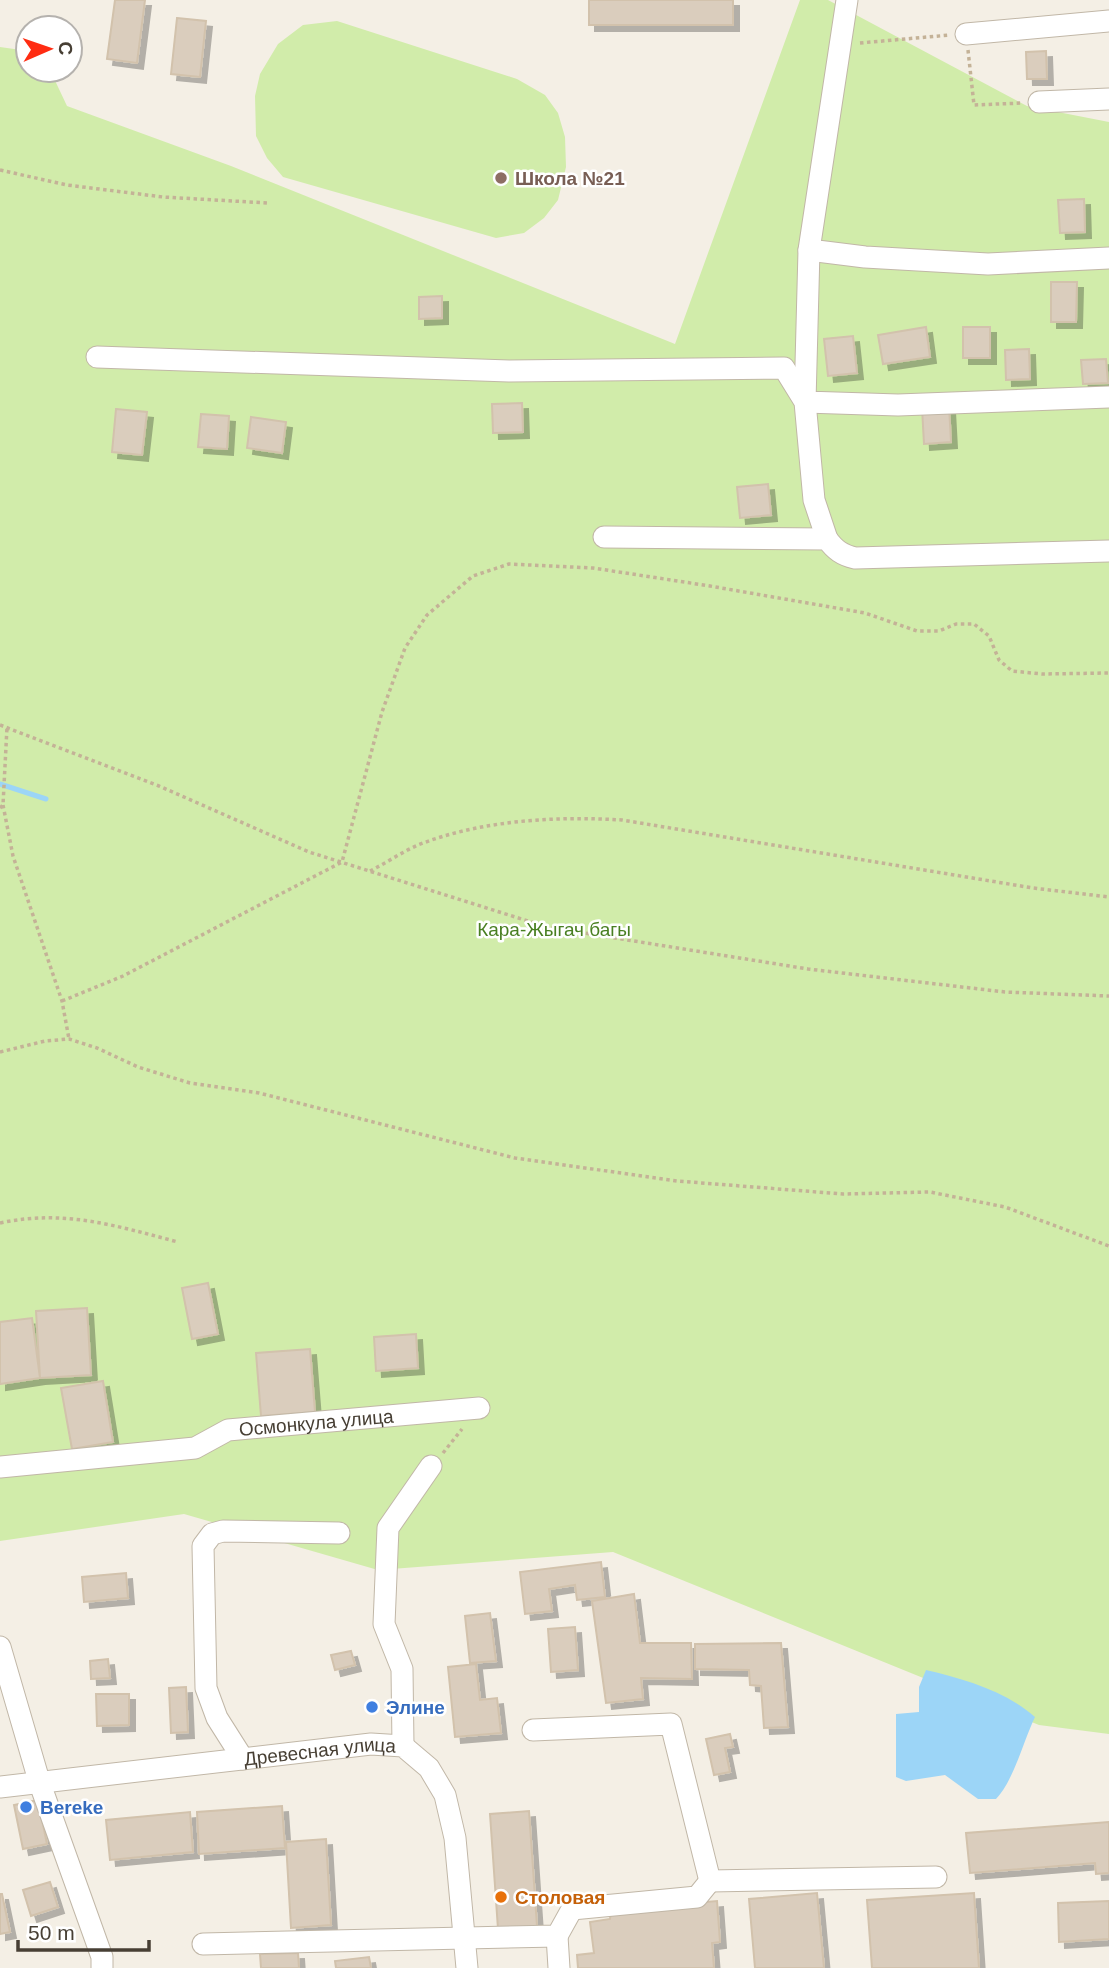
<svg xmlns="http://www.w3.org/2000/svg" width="1109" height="1968" viewBox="0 0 1109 1968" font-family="Helvetica,sans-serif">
  <defs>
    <filter id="shadow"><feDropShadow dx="6" dy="6" stdDeviation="0" flood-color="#0004"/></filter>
  </defs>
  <rect width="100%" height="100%" fill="#f4efe5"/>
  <path fill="#d1ecaa" d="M800,0h28l199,106 82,16v1612l-70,-9 -426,-173 -235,18 -194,-56 -184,27v-1494l28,4v19h22l17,36 164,60 444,178z
    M337,21l180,58 28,16 13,18 7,24 1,30 -8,33 -14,18 -20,15 -28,5 -213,-61 -16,-19 -11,-22 -1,-40 5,-22 18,-30 25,-19z"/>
  <path fill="#9cd5f7" d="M926,1670c38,9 80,21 109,47 -12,25 -21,63 -39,82h-18l-33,-24 -39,6 -10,-4v-63l23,-2v-25z"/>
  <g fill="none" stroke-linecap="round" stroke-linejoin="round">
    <path stroke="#9cd5f7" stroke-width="5" d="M0,784l46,15"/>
  </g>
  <path fill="#dacdbd" stroke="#d2c2ac" stroke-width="2" filter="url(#shadow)" d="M115,0h30l-8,63 -30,-4z
    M589,0h144v25h-144z
    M177,18l29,3 -6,56 -29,-3z
    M1046,51l1,28h-20l-1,-27z
    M1084,199l1,33 -25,1 -2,-33z
    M1051,282h26l-1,40h-25z
    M442,296v22l-23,1v-22z
    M926,327l4,30 -47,7 -5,-29z
    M963,327h27v31h-27z
    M853,336l4,37 -29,3 -4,-37z
    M1029,349l1,30 -24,1 -1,-30z
    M1106,359l2,24 -25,1 -2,-24z
    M522,403l1,29 -30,1 -1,-29z
    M949,406l2,36 -27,2 -2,-36z
    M116,409l31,3 -5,43 -30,-3z
    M201,414l28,2 -2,33 -29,-2z
    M251,417l35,5 -4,31 -35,-5z
    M768,484l3,31 -31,3 -3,-31z
    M208,1283l10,51 -26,5 -10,-51z
    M87,1308l4,67 -51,3 -4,-67z
    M32,1318l8,60 -40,6v-62z
    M416,1334l2,34 -42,3 -2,-34z
    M310,1349l5,63 -54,4 -5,-63z
    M103,1381l10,61 -41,7 -11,-61z
    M601,1562l4,35 -28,3 -2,-15 -26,4 3,22 -27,3 -5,-42z
    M126,1573l2,25 -44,4 -2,-25z
    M634,1594l6,49h51l1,36 -51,-1 2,21 -37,4 -14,-102z
    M490,1613l6,48 -26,2 -5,-47z
    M575,1627l3,43 -27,2 -3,-43z
    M781,1643l7,84 -24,1 -3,-42 -11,-1 -1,-15 -54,-1v-25z
    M351,1651l4,14 -20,5 -4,-15z
    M108,1659l2,19 -19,1 -1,-18z
    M476,1664l4,36 17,-2 4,35 -46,4 -7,-70z
    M186,1687l2,45 -17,1 -2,-45z
    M96,1694h33v31l-32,1z
    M730,1734l3,13 -8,1 5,24 -16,3 -8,-36z
    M38,1800l9,44 -24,5 -9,-44z
    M282,1806l3,42 -86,6 -2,-42z
    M529,1811l8,115 -39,3 -8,-115z
    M190,1812l3,40 -83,8 -4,-40z
    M1109,1822v51l-13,1 -1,-11 -125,10 -4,-40z
    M326,1839l5,86 -40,3 -5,-86z
    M50,1882l8,25 -27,9 -8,-26z
    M817,1893l7,75h-69l-6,-69z
    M974,1893l5,75h-107l-5,-68z
    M0,1894h2l8,38 -10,2z
    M717,1901l3,41 -8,1 2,25h-136l-1,-13 17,-2 -4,-31 20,-3 1,-9z
    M1109,1901v38l-50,3 -1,-39z
    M298,1953l1,15h-38l-1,-14z
    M369,1957l2,11h-35l-1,-7z"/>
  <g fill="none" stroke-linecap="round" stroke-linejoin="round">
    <defs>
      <g id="minor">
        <path d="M847,0l-38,250 56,7 123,7 121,-6"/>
        <path d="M966,34l143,-13"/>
        <path d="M1039,102l70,-3"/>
        <path d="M809,250l-4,152 93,3 211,-8"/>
        <path d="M97,357l412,14 275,-3 21,34 9,98 13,39"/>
        <path d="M604,537l223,2c8,11 15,16 28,19l254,-7"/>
        <path id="s1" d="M0,1467l195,-19 33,-18 251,-22"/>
        <path d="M0,1647l40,137 62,173v11"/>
        <path d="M533,1730l138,-6 39,157 226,-4"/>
        <path d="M403,1746l-1,-77 -18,-45 4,-96 43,-62"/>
        <path d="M243,1759l-26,-41 -11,-30 -3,-142 9,-12 11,-3 116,2"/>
        <path id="s2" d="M0,1787l371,-43 32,2 26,22 16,27 10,43 12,130"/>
        <path d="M557,1936l2,32"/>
        <path d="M203,1944l354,-8 15,-27 125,-12 13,-16"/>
      </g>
    </defs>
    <use href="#minor" stroke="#c1b7a7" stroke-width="23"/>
    <path stroke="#c4b297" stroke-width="3.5" stroke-dasharray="3.5 3.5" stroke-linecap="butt" d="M860,43l90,-8
      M968,50l6,55 49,-2
      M0,170l67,15 96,12 105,6
      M0,725l159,61 150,66 238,75 261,42 197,23 104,4
      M3,805l10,51 49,145 7,38
      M0,808l3,-3 4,-78
      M370,871c16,-8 32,-19 48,-26 63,-25 138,-29 204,-25l411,68 76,9
      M62,1001l61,-25 219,-114 40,-150 23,-64 22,-33 46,-39 36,-12 84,4 117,18 155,27 52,18h22l17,-7h18l15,12 10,24 13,11 30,3 67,-1
      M0,1052l45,-11 24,-2 28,9 41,19 52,16 69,10 256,65 162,23 166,13 87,-2 75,15 104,39
      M0,1223c64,-14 117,3 178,19
      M443,1453l19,-24"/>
    <use href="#minor" stroke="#fff" stroke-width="21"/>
  </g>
  <circle fill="#8d6e63" stroke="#fff" stroke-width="2.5" cx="501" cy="178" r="7"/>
  <g fill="#3f7fe0" stroke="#fff" stroke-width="2.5">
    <circle cx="372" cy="1707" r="7"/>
    <circle cx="26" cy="1807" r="7"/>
  </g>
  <circle fill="#e8710a" stroke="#fff" stroke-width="2.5" cx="501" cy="1897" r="7"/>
  <g text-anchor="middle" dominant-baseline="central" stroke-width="5" stroke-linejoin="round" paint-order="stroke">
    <g font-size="19" font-weight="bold" fill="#785e54" stroke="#fff" text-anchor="start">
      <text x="515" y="178">Школа №21</text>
    </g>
    <g font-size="19" fill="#497f22" stroke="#fff">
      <text x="554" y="929">Кара-Жыгач багы</text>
    </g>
    <g font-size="19" fill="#473f34" stroke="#fff">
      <text stroke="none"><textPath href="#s1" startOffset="322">Осмонкула улица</textPath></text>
      <text stroke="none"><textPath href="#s2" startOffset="322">Древесная улица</textPath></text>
    </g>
    <g font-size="19" font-weight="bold" fill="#366cbe" stroke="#fff" text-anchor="start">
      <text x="386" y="1707">Элине</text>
      <text x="40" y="1807">Bereke</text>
    </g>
    <g font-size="19" font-weight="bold" fill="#c56008" stroke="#fff" text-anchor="start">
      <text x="515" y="1897">Столовая</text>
    </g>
  </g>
  <g transform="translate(49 49) rotate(88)"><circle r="33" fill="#ffffff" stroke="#b5b2ae" stroke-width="2"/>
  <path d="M0-5L12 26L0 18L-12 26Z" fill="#ff2c12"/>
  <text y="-10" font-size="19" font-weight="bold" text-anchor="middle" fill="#473f34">С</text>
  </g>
  <path d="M18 1940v10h131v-10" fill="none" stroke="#473f34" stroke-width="3.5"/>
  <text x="28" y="1940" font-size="21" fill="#473f34" stroke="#ffffff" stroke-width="5" paint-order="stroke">50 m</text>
</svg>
